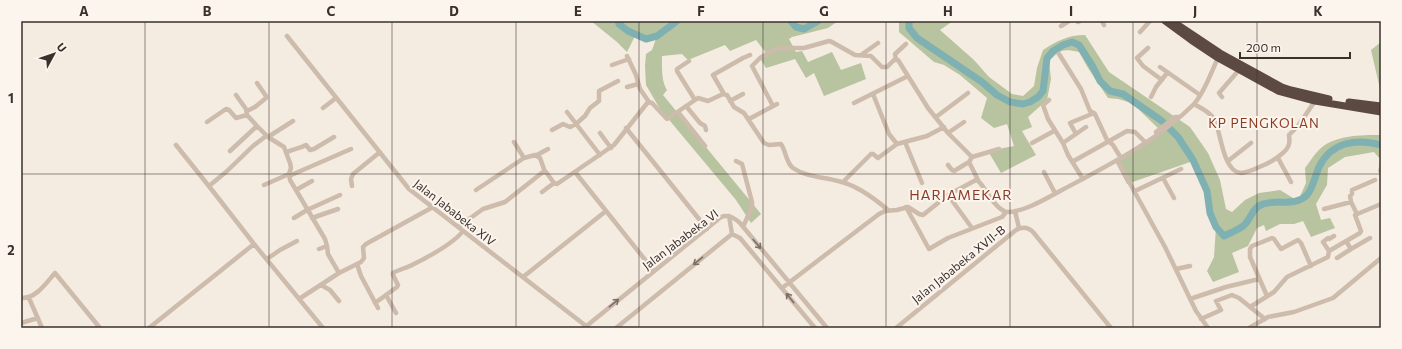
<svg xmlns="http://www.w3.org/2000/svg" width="1402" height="349" viewBox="0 0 1402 349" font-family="Commissioner,sans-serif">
  <rect width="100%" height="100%" fill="#f4ebe1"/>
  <path fill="#b8c4a0" d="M591,21h247l-10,7 -36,9 -3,2 7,13 6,-1 6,11 24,-10 9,18 20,-7 5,16 -42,17 -10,-23 -8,5 -11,-19 -29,9 -5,-8 6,-6 -11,-14 -26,11 -5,-6 -37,15 -6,-6 -20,2c0,12 -1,24 5,34l-4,5 98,119 -10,9 -15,-23 -76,-91 -14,-24 -1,-19 1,-12 6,-4 5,-14 -11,3 -10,-5 -9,18 -10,-10z
    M899,21h54l-13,9 34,30 15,17 23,17 11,2 11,-10 3,-18 6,-18c14,-9 25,-15 42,-15l24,37 81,55 18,26 12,27 6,29 6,3 13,-12 14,-7 21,-3 18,11 8,-18 -1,-15c4,-5 8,-12 13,-17 14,-16 43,-16 63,-16v42l-3,-6 3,-11 -7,-8 -29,5 -17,11 -1,17 -11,19 5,16 9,-2 5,10 -24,9 -8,-16 -9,3h-14l-14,7 -2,-6 -7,3 -9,18 -16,7 7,19 -26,10 -6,-11 7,-14 2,-30 -6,-15 -3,-21 -14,-30 -66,23 -11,-21 45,-32 -29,-28 -14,-4 -10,-1 -20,-30 -9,-16c-16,-3 -18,-3 -30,9l2,18 -4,21 -19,17 4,10 -10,4 14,24 -35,18 -13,-22 26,-5 -7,-22 -13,4 -13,-10 6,-20 -27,-23 -16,-10 -10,-3 -35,-30z
    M1381,42v51l-10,-43z"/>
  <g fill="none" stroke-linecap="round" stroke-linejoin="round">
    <path stroke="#7fb0b2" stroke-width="7" d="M618,21l1,3 9,7 18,8 11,-3 20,-15
      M791,21l5,6 8,2 14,-8
      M909,21v7l8,10 65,44 15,13 13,7 13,2 7,-2 8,-5 5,-6 4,-33 6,-7 10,-6 9,-3 7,3 14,22 7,14 10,10 13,3 39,27 16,16 15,23 14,31 3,22 6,14 8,9c6,-3 14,-6 19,-10 8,-6 9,-19 20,-22 14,-5 32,3 44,-9 6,-7 8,-19 12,-28 12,-25 37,-29 62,-22"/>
    <path stroke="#cdbbac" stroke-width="4.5" d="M1102,21l2,4
      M1078,22l2,-1
      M1061,26l8,-5
      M1140,32l10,-11
      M287,36l122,153 177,137
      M1148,48l-11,10 6,8 19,14
      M1059,54l22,35 9,22 5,3 12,26 6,5 8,13
      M861,55l17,-12
      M627,56l9,19 4,14 9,13
      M896,60l-1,-6 11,-10
      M689,61l-12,8v2l18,29
      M612,65l17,-6
      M1160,67l40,28
      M627,87l11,-3
      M724,94l-11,-19 30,-17 7,-3
      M873,94l16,40 8,10
      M236,95l10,14 1,6 10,11 11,11 16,10 6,16 1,5 -2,6 1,6 35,59 2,7 1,8 11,19
      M1151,97l5,-10 11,-14
      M1222,97l-3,-4 20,-23
      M1049,100l-6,5 5,14 15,24 5,12 15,24
      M730,101l13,-7
      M854,103l54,-27
      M1194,104c7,4 18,9 21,17 6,12 8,51 26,52 7,0 16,-5 23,-8 7,-3 24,-13 25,-21 1,-3 0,-6 0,-9l9,-9 17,-25
      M686,106l14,17 5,3 1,4
      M773,106l-21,-40 8,-8 15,-9 7,-1h22l25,-7 3,1 23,13 16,1 11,11h5l7,-7h4l30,48 20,25 24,24 -3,5 9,18
      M323,108l13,-10
      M247,111l8,-4 11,-9v-2l-9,-13
      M567,112l33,43
      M678,112l27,34
      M936,117l32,-24
      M749,119l28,-15
      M207,122l19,-13 3,1 7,8 11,-3
      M626,128l81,101
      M552,130l11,-6 7,3 6,-3 9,-8 5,-8 9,-7v-10l19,-10
      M600,133l11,15
      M948,133l16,-11
      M1076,134l-6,-11 24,-10
      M1157,134l-1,-2 19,-15h4
      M268,137l25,-16
      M514,142l10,16
      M905,142l17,41
      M1032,143l22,-12
      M1063,143l23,-16
      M176,145l36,45 42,54 69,84
      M230,151l27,-25
      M287,152c6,-3 12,-3 19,-7l4,5 4,-1 20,-12
      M537,155l11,-6
      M972,157l27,-8
      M1278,158l13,24
      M1117,160l48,87 31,64 12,17
      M736,161l6,3 10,38v5l-9,20
      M1228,161l23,-18
      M1072,162l55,-31 8,1 11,11
      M948,165l4,5 2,1 15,-9
      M575,172l79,99
      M1044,172l11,21
      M289,176l62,-27
      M1163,178l11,20
      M843,182l28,-28h2l5,4 19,-14 30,-8 17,-9
      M264,185l25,-11
      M209,186l17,-14 27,-26 13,-10
      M352,186l-1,-7 2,-5 27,-22
      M296,190l16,-9
      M476,190l48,-32 11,-3 5,3 5,14
      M1135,191l46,-22
      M542,192l12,-9
      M948,195l24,33
      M1351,202l-1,-6 2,-2v-4l23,-10
      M906,207l23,42 19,-11 54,-21 4,-5
      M1324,209l27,-7 6,12
      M1015,211l4,17
      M729,216l3,18
      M294,218l13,-8 33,-15
      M312,218l26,-9
      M458,227l25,-18 22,-7 38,-30h3l8,11 3,1 57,-39 34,-43 4,1 15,16 31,-21 10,3 15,-7 4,1 7,12 10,6 20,30 5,2 12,-1c5,7 5,19 12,24 13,9 31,9 45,13 19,4 36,17 50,29
      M1346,241l5,8 19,-11
      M319,249l8,-3
      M1329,251l-6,-9 5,-4 1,1 5,-3
      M1337,258l14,-9
      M267,259l13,-9 17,-9
      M357,264l4,12 17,32
      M1176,269l14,-3
      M523,277l83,-66
      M321,285l9,5 9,11
      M782,288l97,-74 6,-3 12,-1 11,-3 11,7 4,1 25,-20 28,-15c7,1 15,26 30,32 17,1 41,-14 56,-22 47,-25 95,-49 132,-86 11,-12 17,-32 24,-46
      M386,295l10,18
      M1267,296l-17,-39v-8l2,-3 20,-8 2,1 7,10 17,-9 3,3 10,23
      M21,298c15,1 25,-15 34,-25l45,55
      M29,298l13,30
      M299,299l40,-26 22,-11 3,-4 -1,-11 3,-3 67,-37
      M1190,299l36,-12 33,-8
      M375,303l22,-16 1,-2 -5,-10v-2c7,-4 14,-5 21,-9 14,-7 39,-20 49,-33
      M1250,307l24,-15 13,-15 41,-20 1,-6 31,-18 1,-2 -6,-16 26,-11
      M1201,319l20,-9 -5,-9 16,-6 7,3 26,21
      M21,323l17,-5
      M149,328l105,-84
      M584,328l137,-111c8,-3 13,1 19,6l87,105
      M616,328l116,-94 8,4 75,90
      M896,328l120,-98c7,-4 12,-3 17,2l78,96
      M1249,328l19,-11 26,-5 39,-14 48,-40"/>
    <path stroke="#5c4a42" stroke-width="7" d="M1165,21l26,19 27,18 60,33 37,10 66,11
      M1175,23l45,30 62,34 9,3 38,9
      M1349,102l32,4"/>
  </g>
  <defs><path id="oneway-shaft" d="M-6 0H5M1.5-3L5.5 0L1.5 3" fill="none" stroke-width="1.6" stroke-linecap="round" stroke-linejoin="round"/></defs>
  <g stroke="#7d6f65">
    <use href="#oneway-shaft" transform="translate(757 244) rotate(50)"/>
    <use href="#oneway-shaft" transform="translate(698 261) rotate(141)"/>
    <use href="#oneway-shaft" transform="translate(790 298) rotate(-129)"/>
    <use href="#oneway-shaft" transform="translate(614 303) rotate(-39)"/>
  </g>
  <path fill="none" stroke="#3b302b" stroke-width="1" stroke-opacity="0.55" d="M145,21v307M269,21v307M392,21v307M516,21v307M639,21v307M763,21v307M886,21v307M1010,21v307M1133,21v307M1257,21v307M21,174h1360"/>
  <g text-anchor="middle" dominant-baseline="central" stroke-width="4" stroke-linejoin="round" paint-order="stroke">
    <g font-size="12" fill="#3b302b" stroke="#fbf5ee">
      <text transform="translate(455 212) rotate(38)">Jalan Jababeka XIV</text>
      <text transform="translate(680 239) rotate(-37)">Jalan Jababeka VI</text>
      <text transform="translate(958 264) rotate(-39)">Jalan Jababeka XVII-B</text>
    </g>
    <g font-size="13" letter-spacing="1" fill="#8c3b22" stroke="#fbf5ee">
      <text x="1264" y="123">KP PENGKOLAN</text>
    </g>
    <g font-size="14" letter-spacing="1" fill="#8c3b22" stroke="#fbf5ee">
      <text x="961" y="194">HARJAMEKAR</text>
    </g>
  </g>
  <rect width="1402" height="349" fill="none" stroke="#fbf5ee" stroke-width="44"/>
  <g transform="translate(54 54) rotate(50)" stroke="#fbf5ee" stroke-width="3" paint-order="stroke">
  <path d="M0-3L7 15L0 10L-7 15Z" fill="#3b302b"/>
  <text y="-6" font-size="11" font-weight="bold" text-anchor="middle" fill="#3b302b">U</text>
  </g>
  <path d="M1240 52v6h110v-6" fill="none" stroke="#3b302b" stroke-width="2"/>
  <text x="1246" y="52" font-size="12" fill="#3b302b" stroke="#fbf5ee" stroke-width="3" paint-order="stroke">200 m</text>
  <rect x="22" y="22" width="1358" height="305" fill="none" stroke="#3b302b" stroke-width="1.5"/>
  <g font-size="13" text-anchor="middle" font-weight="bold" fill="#3b302b">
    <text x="84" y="16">A</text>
    <text x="207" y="16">B</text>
    <text x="331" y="16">C</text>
    <text x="454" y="16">D</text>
    <text x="578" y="16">E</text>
    <text x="701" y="16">F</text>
    <text x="824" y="16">G</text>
    <text x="948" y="16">H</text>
    <text x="1071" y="16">I</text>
    <text x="1195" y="16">J</text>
    <text x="1318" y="16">K</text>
    <text x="11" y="103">1</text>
    <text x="11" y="255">2</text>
  </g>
</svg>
